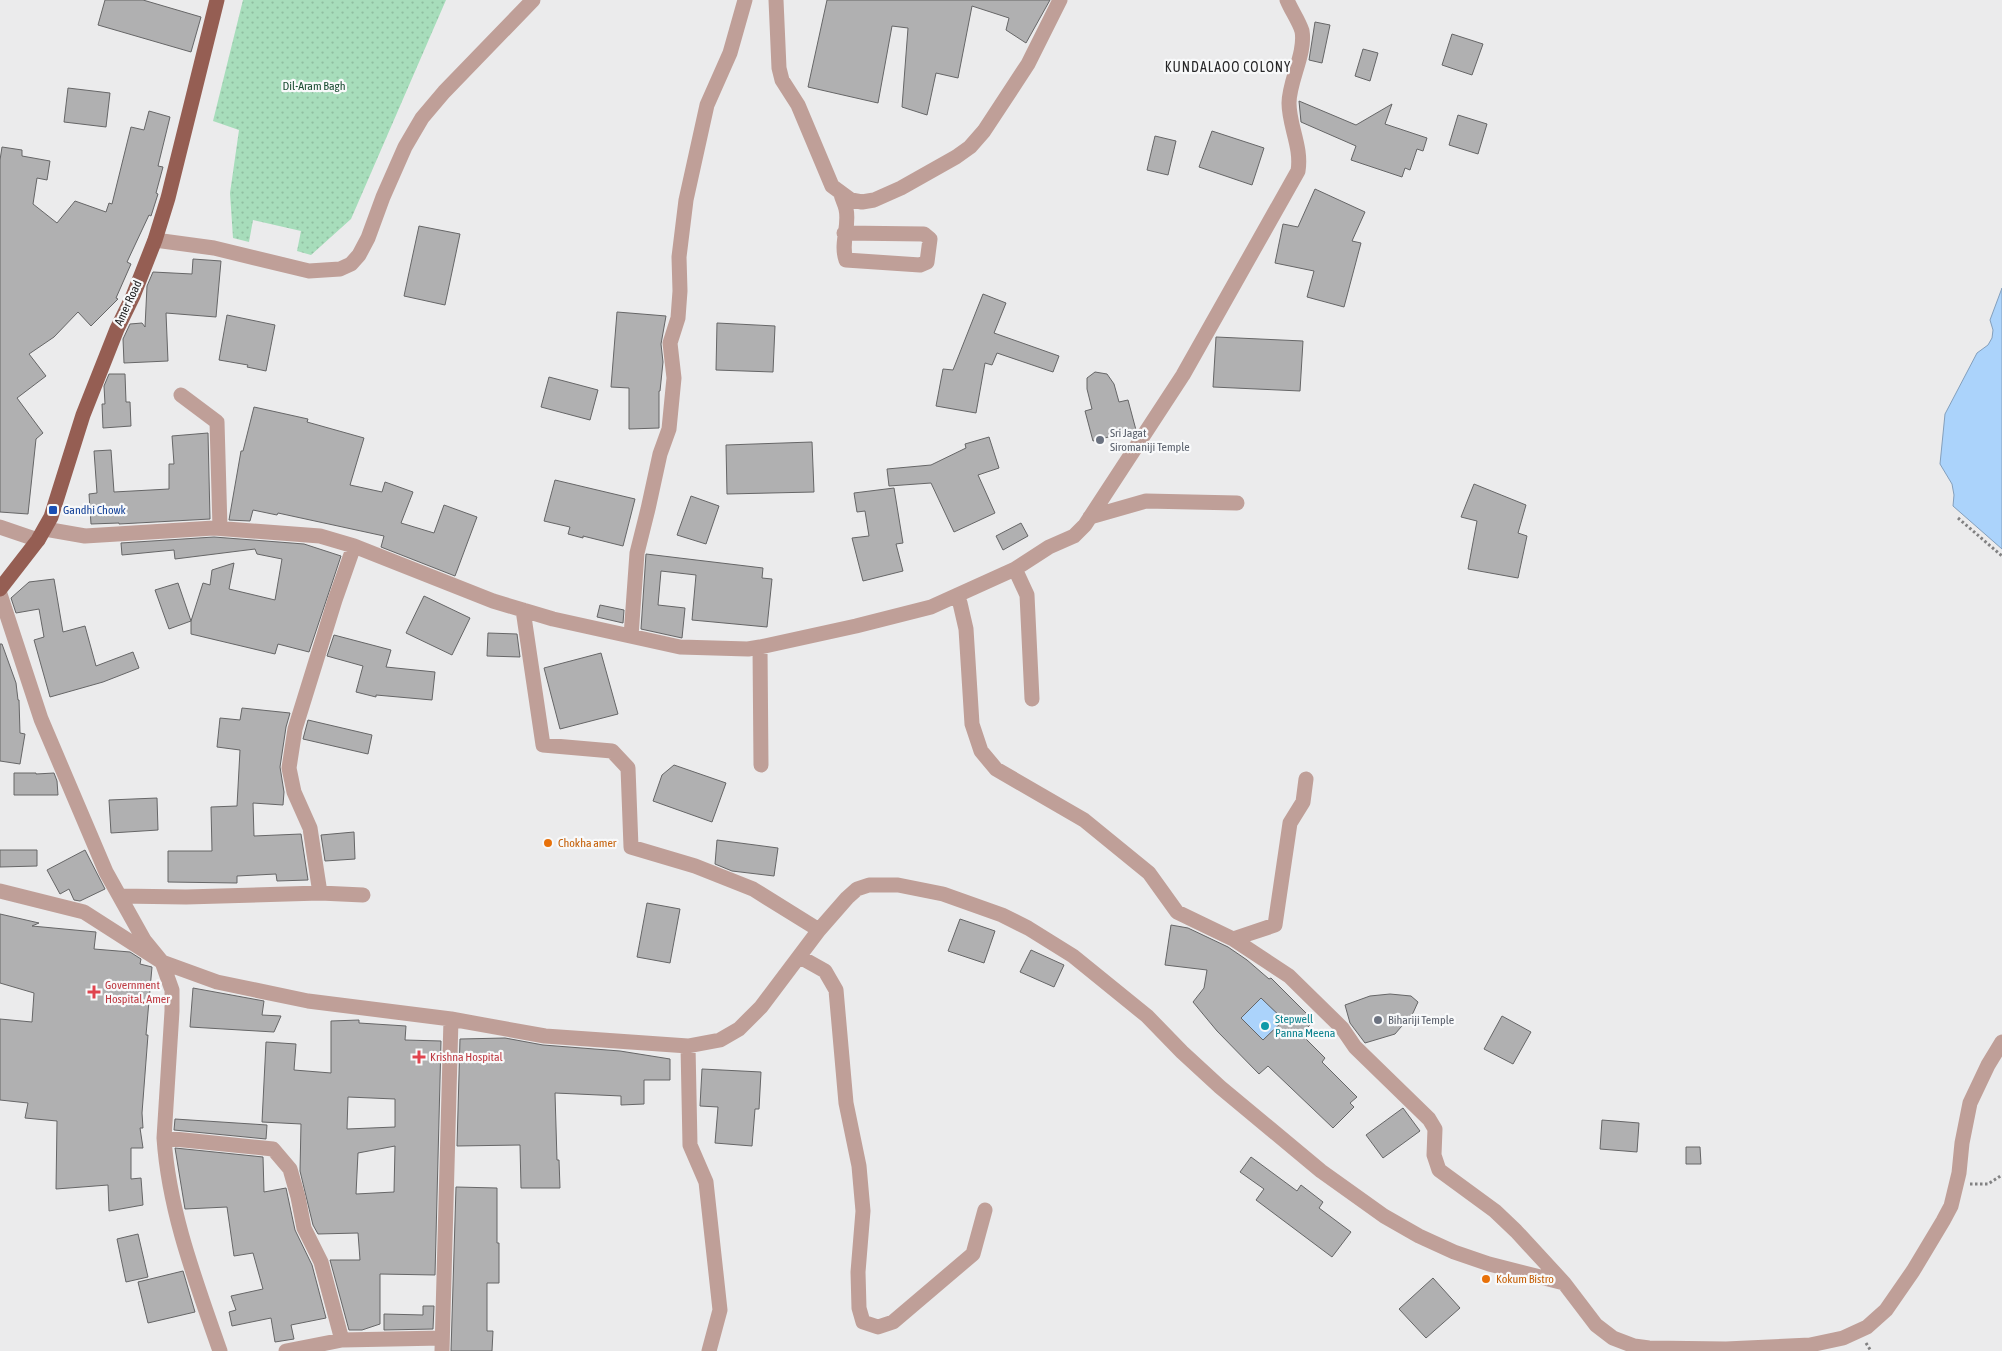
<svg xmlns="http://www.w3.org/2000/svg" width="2002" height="1351" viewBox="0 0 2002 1351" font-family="'Asap Condensed',sans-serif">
  <defs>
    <pattern id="grass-dots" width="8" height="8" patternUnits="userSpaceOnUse" patternTransform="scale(1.25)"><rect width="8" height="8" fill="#a7ddbb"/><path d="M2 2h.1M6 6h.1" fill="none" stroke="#90bea1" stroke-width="1.8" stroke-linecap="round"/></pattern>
  </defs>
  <rect width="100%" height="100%" fill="#ebebec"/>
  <path fill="url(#grass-dots)" d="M243,0h203l-95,219 -40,36 -14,-4 4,-20 -48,-11 -4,22 -16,-4 -3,-45 9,-63 -26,-9z"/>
  <path fill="#abd3fb" stroke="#839fbc" d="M2002,288v261l-49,-43 1,-11 -2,-11 -12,-20 5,-50 32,-61 11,-8 4,-7 1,-8 -3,-10z
    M1261,998l23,22 -21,20 -22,-22z"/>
  <path fill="#b0b0b1" stroke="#666667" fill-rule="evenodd" d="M105,0h38l58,17 -10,35 -93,-27z
    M827,0h223l-24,43 -20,-13 3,-12 -37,-12 -14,72 -22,-5 -9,42 -25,-8 6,-79 -16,-2 -14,77 -70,-16z
    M1315,22l15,3 -8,38 -13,-3z
    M1452,34l31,10 -11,31 -30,-10z
    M1363,49l15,4 -8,28 -15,-5z
    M68,88l42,5 -4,34 -42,-5z
    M1299,101l57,24 36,-21 -7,20 42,14 -4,13 -6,-2 -7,21 -5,-2 -3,9 -51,-17 5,-14 -55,-24z
    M149,111l21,6 -12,49 5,1 -7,26 2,1 -7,22 -2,-1 -22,47 4,2 -15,34 2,1 -27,27 -13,-14 -24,25 -25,17 17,22 -29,22 26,35 -7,6 -8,75 -28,-2v-352l2,-13 20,3v6l28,5 -3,19 -10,-2 -4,26 24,19 18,-22 31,11 3,-9 3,1 19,-77 13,3z
    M1458,115l29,9 -9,30 -29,-9z
    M1212,131l52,17 -12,37 -53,-18z
    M1155,136l21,5 -8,34 -21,-5z
    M1315,189l50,23 -13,29 9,2 -17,64 -37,-10 7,-26 -39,-8 8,-39 15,3z
    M419,226l41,8 -15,71 -41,-9z
    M193,259l28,2 -5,56 -50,-4 2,48 -44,2 -1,-24 7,-15 12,-1 3,4 2,-41 6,-14 39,2z
    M983,294l23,9 -12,30 65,23 -6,16 -56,-19 -5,12 -7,-2 -9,50 -40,-7 7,-37 10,1z
    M617,312l49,4 -5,28 2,18 -3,29h-1v37l-30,1v-41l-18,-1z
    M227,315l48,10 -9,46 -19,-4 1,-2 -29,-5z
    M717,323l58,3 -2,46 -57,-2z
    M1216,337l87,4 -3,50 -87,-4z
    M1095,372l12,2 7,10 5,18 9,-2 8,30 -43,11 -8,-30 7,-2 -5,-20v-11z
    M109,374h16l1,28h4l1,24 -28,2 -1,-24h3l-1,-18z
    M549,377l49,13 -8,30 -49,-13z
    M254,407l54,12 -1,3 57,16 -14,47 32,7 3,-10 28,10 -12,31 33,10 10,-28 33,12 -22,59 -74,-29 3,-11 -106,-23 -1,2 -24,-5 -3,11 -21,-1 12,-69h2z
    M208,433l2,86 -91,5v-1l-28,1 -2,-30 8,-1 -3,-42 17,-1 3,42 55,-3v-25h5l-2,-28z
    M989,437l10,31 -21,7 17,38 -41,19 -23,-49 -42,3 -2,-17 44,-4 35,-17 -1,-4z
    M812,442l2,50 -87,2 -1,-49z
    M555,480l80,19 -12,47 -40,-10v2l-15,-4 2,-7 -26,-6z
    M1474,484l52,21 -8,28 9,3 -9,42 -50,-9 9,-48 -16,-4z
    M894,488l9,55 -7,1 7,27 -40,10 -11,-43 17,-2 -4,-25 -8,1 -3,-19z
    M691,496l28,10 -13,38 -29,-9z
    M1021,523l7,13 -25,14 -7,-14z
    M214,537l90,7 37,12 -32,96 -31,-8 -3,10 -84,-20v-13l12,-38 7,2 2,-15 22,-7 -5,26 46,11 7,-41 -25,-5 -2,-5 -80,10 -1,-9 -52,5 -1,-12z
    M646,554l117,14 -1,10 10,1 -5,48 -75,-7 4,-45 -35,-4 -3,34 27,3 -3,30 -41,-9z
    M54,579l9,53 22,-6 11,40 37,-14 6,16 -36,14 -53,15 -16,-57 10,-3 -5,-28 -23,4 -5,-15 18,-16z
    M178,583l13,38 -22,8 -14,-39z
    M424,596l46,22 -18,37 -46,-22z
    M600,605l24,5 -1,13 -26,-6z
    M488,633l29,1 3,23 -33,-1z
    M334,635l57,15 -5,17 49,5 -3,28 -56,-5v2l-20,-5 7,-26 -36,-10z
    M0,644h2l14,39 2,17h1l1,33 5,1 -5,30 -20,-3z
    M601,653l17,61 -58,15 -16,-61z
    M242,708l48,5 -4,14 -6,40 4,25 -1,13 -30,-2 1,33 47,-2 7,46 -31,1 -1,-7 -39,2v7l-69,-1v-31h44l-1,-44 26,-1 3,-56 -23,-3 3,-29 20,2z
    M308,720l64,15 -4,19 -65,-15z
    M674,765l52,18 -14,39 -59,-21 9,-26z
    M14,773h22v1l18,-1 3,8 1,14h-44z
    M157,798l1,32 -47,3 -2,-33z
    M354,832l1,27 -30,2 -4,-26z
    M717,840l61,8 -4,28 -42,-5 -17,-7z
    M0,850h37v16l-37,1z
    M85,850l20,39 -25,12 -6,-1 -5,-11 -9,5 -13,-24z
    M647,903l33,6 -10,54 -33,-6z
    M0,914l39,9 -7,3 64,6 -2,17 36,3 11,7 -1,5 12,3 -6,68h2l-6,78 1,15h-3l3,20h-12v31l10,-1 2,27 -34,6 -1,-26 -52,4 1,-68 -32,-3 3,-15 -28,-3v-81l32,3 2,-29 -34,-10z
    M960,919l35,12 -11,32 -36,-12z
    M1171,925l17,3 40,19 19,13 22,19 2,-1 43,43 -13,13 24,24 -3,4 35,35 -7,6 4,4 -21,21 -65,-62 -9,8 -42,-43 -24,-29 11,-14 3,-18 -42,-5zM1261,998l23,22 -21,20 -22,-22z
    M1031,950l33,15 -10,22 -34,-15z
    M193,988l71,13 -2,14 19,1 -7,16 -84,-5z
    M1390,994l21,2 7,6 -5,11 -18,21 -30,9 -15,-20 -5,-18 25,-9z
    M1502,1016l29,16 -18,32 -29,-15z
    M359,1020v3l47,3 -1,14 36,1 -6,234 -55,-1v50l-18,6h-13l-19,-70h30l-2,-27 -40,1 -5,-9 -13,-54 1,-47 -39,-2 4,-80 30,2 -2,26 37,3v-52zM348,1097l47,2v28l-48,2zM395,1146l-1,46 -38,2 2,-41z
    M505,1038l38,7 77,6 50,8v21h-26v24l-23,1v-9l-66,-3 2,67h2l1,28h-39l-1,-43 -63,1 3,-107z
    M702,1069l59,3 -2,37h-4l-3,37 -37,-3 3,-36 -18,-1z
    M1403,1108l17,23 -37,27 -17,-23z
    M175,1119l92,6 -1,14 -92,-9z
    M1602,1120l37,3 -2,29 -37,-3z
    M1686,1147h14l1,17h-15z
    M175,1148l88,9 1,35 22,-4 9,42 17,35 14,53 -35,7 3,14 -19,3 -4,-24 -39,8 -3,-14 7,-2 -5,-14 32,-7 -10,-36 -19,3 -7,-49 -42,2z
    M1251,1157l46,34 4,-6 22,17 -4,6 32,24 -19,25 -76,-57 8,-11 -24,-17z
    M456,1187l41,1v55h2v40h-12v48h6l-1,20h-41z
    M138,1234l10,43 -22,5 -9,-43z
    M183,1271l12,41 -47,11 -10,-41z
    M1433,1278l27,30 -34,30 -27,-29z
    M423,1306h11l-1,23 -49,1v-16l39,1z"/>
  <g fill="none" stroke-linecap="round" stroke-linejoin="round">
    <path stroke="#818182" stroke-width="3" stroke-dasharray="2.5 2.5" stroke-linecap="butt" d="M1958,518l44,38
      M1970,1184h18l14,-9
      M1866,1343l5,8"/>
    <path stroke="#bf9f98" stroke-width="15" d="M776,0l3,68 3,12 16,25 34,81 19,14 11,2 12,-2 27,-12 55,-31 14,-10 14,-16 44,-67 32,-64
      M841,194c1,5 4,10 5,15 4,17 -6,34 0,51l74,5 7,-3 3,-23 -6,-5 -80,-1
      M155,240l59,8 95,23 31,-2 11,-5 8,-9 9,-17 15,-41 22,-50 17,-29 22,-26 89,-92
      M181,395l36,27 3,106
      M1090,517l56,-16 91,2
      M0,527l38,13
      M45,529l40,7 129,-8 106,8 34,10 139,55 60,18 127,28 68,2 12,-2 96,-21 75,-19 84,-38 34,-22 25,-11 11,-11 98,-150 115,-204c4,-24 -9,-45 -9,-68 0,-22 17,-50 13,-72 -3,-10 -11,-21 -15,-31
      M1015,569l12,26 5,104
      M0,594l41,125 65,153 38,68 18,22 10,28v21l-8,127c5,74 32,144 56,213
      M957,596l3,7 6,26 6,95 9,27 15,18 88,51 65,53 28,39 56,27 56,37 53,52 13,19 74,72 6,10 -1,26 5,15 56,41 21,20 48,52 32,42 17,13 21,8 15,2 77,1 84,-4 33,-7 24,-11 19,-17 27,-39 30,-50 8,-15 8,-33 3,-30 8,-40 18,-38 14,-23
      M523,610l20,135 69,6 16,17 3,79 64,19 58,23 66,41
      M631,636l6,-83 11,-44 12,-55 9,-25 5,-51 -4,-35 8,-25 2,-27 -1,-34 7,-57 21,-95 23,-52 15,-53
      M760,647l1,118
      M0,891l84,21 78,50 55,20 91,19 143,18 94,17 143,10 32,-6 19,-11 22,-22 58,-77 28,-32 10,-9 12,-4h29l45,9 59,21 26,13 45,28 74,60 35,36 38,35 101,84 63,45 35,20 35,16 35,12 75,19
      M320,893l-10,-65 -16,-36 -5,-24 6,-39 40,-129 19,-54
      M120,896l66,1 134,-4 43,2
      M1233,939l42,-14 15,-102 13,-21 3,-23
      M800,957l25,14 11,19 10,113 13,63 4,45 -5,61 1,36 4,14 15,5 15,-5 80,-68 12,-44
      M688,1046l2,99 16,37 14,128 -11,41
      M164,1138l109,11 17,20 8,28 6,31 17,34 21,78
      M286,1351l56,-11 100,-2
      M442,1351l9,-332"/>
    <path stroke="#955e53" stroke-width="15" d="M0,589l38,-49 13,-23 32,-102 34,-86 16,-33 22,-56 13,-42 49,-198"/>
  </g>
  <g fill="#6b7280" stroke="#f8f9fa" stroke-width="2">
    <circle cx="1100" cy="440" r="5"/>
    <circle cx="1378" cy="1020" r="5"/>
  </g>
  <rect fill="#1a4fb4" stroke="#f8f9fa" stroke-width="2" x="48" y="505" width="10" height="10" rx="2.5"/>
  <g fill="#e8710a" stroke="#f8f9fa" stroke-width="2">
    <circle cx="548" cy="843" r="5"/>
    <circle cx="1486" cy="1279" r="5"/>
  </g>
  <g fill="#e0444e" stroke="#f8f9fa" stroke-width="2">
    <path d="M91.5 984.5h5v5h5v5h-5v5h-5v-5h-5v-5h5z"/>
    <path d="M416.5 1049.5h5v5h5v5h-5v5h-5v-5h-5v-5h5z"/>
  </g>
  <circle fill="#0f9aa8" stroke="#f8f9fa" stroke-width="2" cx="1265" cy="1026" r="5"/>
  <g text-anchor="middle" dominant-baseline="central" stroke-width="4.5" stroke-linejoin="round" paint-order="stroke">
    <g font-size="12" fill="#1c4e34" stroke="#f8f9fa">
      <text x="314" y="86">Dil-Aram Bagh</text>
    </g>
    <g font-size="12" fill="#272728" stroke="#f8f9fa">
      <text transform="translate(128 303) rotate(-65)">Amer Road</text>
    </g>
    <g font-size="12" fill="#5b616d" stroke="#f8f9fa" text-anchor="start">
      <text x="1110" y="433">Sri Jagat<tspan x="1110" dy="14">Siromaniji Temple</tspan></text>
      <text x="1388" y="1020">Bihariji Temple</text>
    </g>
    <g font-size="12" fill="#164399" stroke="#f8f9fa" text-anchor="start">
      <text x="63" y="510">Gandhi Chowk</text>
    </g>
    <g font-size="12" fill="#c56008" stroke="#f8f9fa" text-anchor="start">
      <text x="558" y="843">Chokha amer</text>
      <text x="1496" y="1279">Kokum Bistro</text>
    </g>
    <g font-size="12" fill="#be3a42" stroke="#f8f9fa" text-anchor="start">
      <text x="105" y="985">Government<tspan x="105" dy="14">Hospital, Amer</tspan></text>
      <text x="430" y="1057">Krishna Hospital</text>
    </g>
    <g font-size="12" fill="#0d838f" stroke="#f8f9fa" text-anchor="start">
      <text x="1275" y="1019">Stepwell<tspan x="1275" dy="14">Panna Meena</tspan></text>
    </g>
    <g font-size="14" letter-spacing="1" fill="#272728" stroke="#f8f9fa">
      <text x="1228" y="67">KUNDALAOO COLONY</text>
    </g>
  </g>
</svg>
